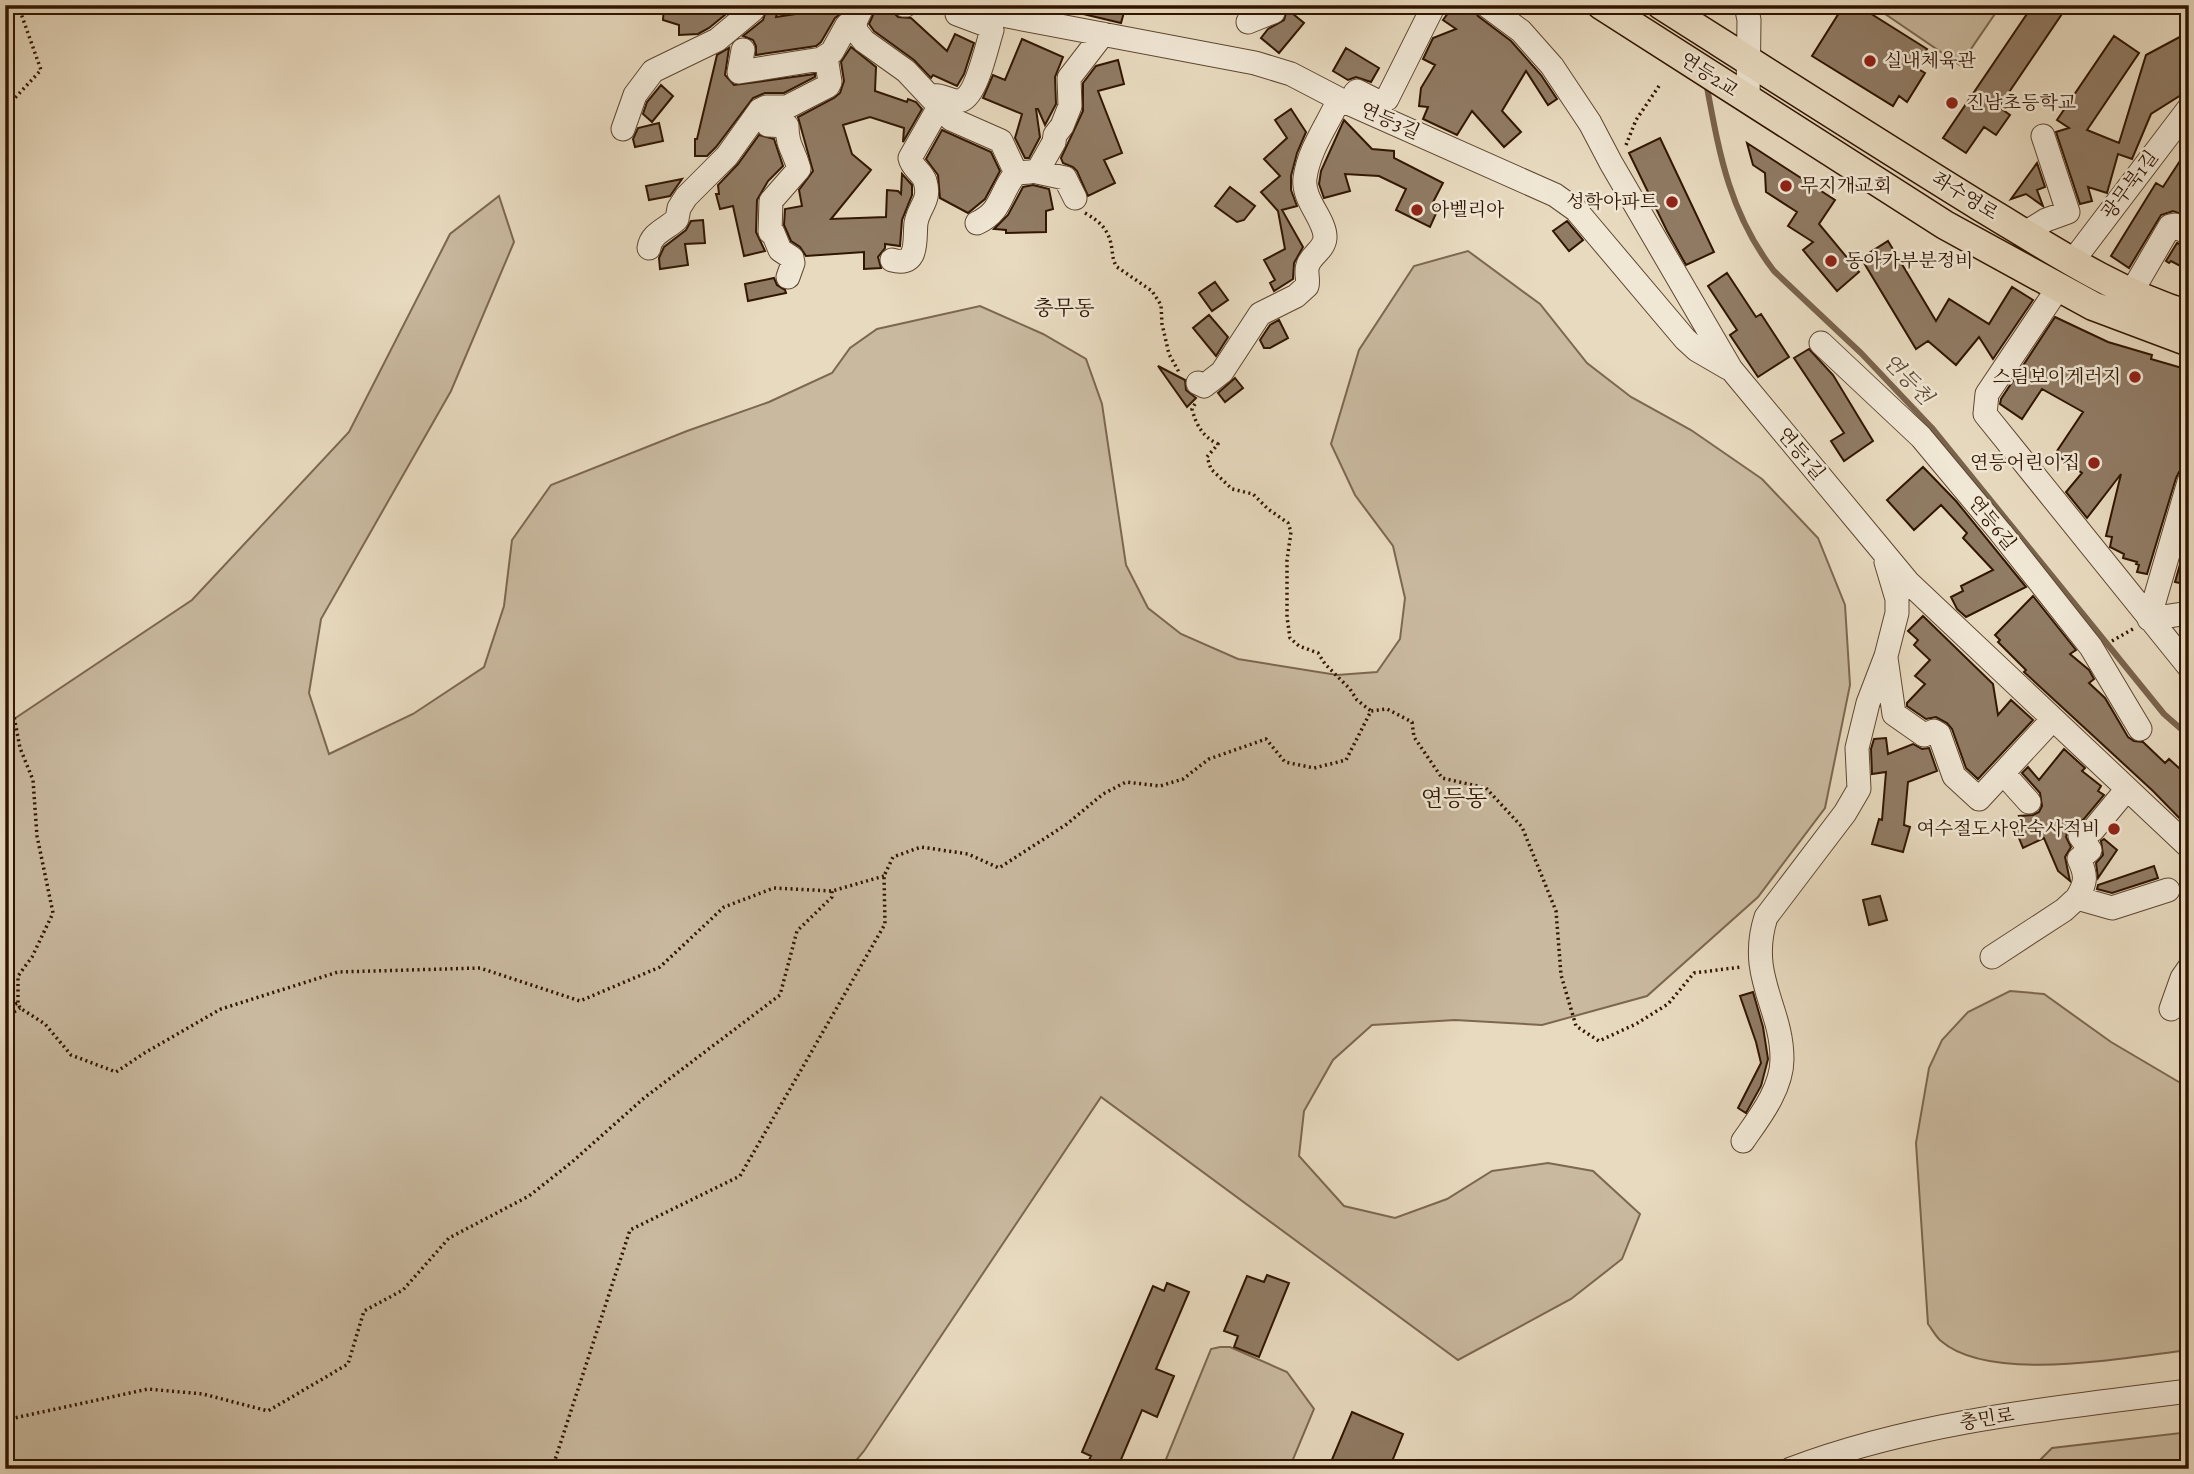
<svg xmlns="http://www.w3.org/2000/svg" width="2194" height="1474" viewBox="0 0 2194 1474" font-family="Alegreya,'Noto Serif KR',serif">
  <rect width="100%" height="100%" fill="#e8dabf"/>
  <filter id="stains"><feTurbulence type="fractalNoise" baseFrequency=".00286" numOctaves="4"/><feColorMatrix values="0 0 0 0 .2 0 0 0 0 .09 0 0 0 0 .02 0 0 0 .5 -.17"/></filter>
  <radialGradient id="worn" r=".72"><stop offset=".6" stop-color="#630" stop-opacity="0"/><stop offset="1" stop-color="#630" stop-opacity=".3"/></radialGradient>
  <path fill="#c9b99f" stroke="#7c6750" stroke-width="2" d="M1872,5h129l-41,60z
    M499,196l15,46 -63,149 -130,228 -12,74 20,61 84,-40 71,-47 20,-61 8,-66 39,-55 136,-54 82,-29 63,-29 18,-25 27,-19 103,-23 63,28 43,25 16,45 24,161 22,43 33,26 57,25 99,16 40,-3 23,-33 5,-41 -12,-52 -38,-51 -24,-51 28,-94 55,-84 54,-15 72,53 47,59 44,34 60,33 71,49 56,59 27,67 5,80 -25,123 -67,89 -111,99 -105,29 -87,-5 -83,5 -39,35 -29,51 -5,45 45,50 51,12 52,-19 45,-28 56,-8 45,8 47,43 -18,45 -51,40 -113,61 -357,-263 -237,354 -15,18h-844v-744l187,-125 157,-168 101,-198z
    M2010,991l34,3 67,48 78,46v262c-62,7 -198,34 -248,-9 -5,-4 -9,-12 -13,-17l-12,-181 13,-75 13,-28 26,-28z
    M1220,1347h10l57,25 27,37 -25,60h-127l49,-120z
    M2189,1432v37h-158l21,-21z"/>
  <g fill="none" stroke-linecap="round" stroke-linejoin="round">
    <path stroke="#79634c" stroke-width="6" d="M1706,82c13,70 23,131 68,189l87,82 71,75 232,286 25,22"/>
  </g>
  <path fill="#907b64" stroke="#301501" stroke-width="2" d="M664,5h73l-28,23 -11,6 -19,1v-10l-16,-5z
    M768,5h11l-3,12 45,-7 1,-5h25l-2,6 -10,7 -14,24 -5,4 -60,9v-9l-3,-6 -10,-4 20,-16z
    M1062,5h64l-5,18 -59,-14z
    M1454,5l18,1 6,10 33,25 30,34 16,24 -9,6 -22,-34 -24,40 19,21 -17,15 -32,-36 -15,24 -34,-16 5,-12 -9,-1 2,-18 14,-23 -12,-6 10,-21 23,-9 -13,-9z
    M1844,5h13l70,44 -12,18 10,6 -18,29 -8,-6 -6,10 -81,-50z
    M2033,5h35l-69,102 11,8 -14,20 -12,-8 -18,26 -23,-15z
    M877,6l15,5 6,6 13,1 36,33 8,-17 19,9 -10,31 -7,12 -24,-11 -2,3 -17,-18 -40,-29 -5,-7z
    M1287,9l17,14 -25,30 -18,-15 7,-9 16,-9z
    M2189,32v58l-38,24 -19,45 -14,-5 -11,39 -19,-6 4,14 -12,3 -24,-72 13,-4 -12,-8 57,-84 25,17 -52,77 32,13 27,-88z
    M1022,39l41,18 -8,20 1,27 -11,21 -7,-16h-2l4,28 -11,21h-4l-10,-20 7,-24 -39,-16 10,-23 12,5z
    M851,47l25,20 -1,24 32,11 1,-3 8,3 6,7 -19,33 1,-14 -34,-11 -27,8 9,29 19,16 -40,49 55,-2 1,-27 11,1 3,3 1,-20 10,11v10l-10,25 -2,26 -15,-2v4l-7,9 3,11 -17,1v-17l-58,4 -6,-9 -9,-6 -7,-16 1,-16 17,-3 -3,-16 14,-19 -15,-54 36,-19 6,-5 4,-12 -3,-19z
    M729,48l-4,27 9,10 81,-11v3l-31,16h-19l-12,5 -37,49 -9,9h-12v-17h2l20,-84z
    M1346,48l33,20 -8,14 -15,-5 -8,3 -15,-9z
    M1118,60l6,24 -26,7 24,62 -18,7 11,23 -27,13 -11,-25 -4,-4 -10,-4 -2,-5 22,-47v-28l13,-17z
    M661,85l12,11 -21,26 -9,-8 4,-12z
    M1291,109l15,23 -9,21 -6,23v14l6,16 -15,4 21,37 -9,16 -1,16 -19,12 -4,-8 5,-3 -11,-20 21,-11 -7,-38 -17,-19 19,-16 -16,-17 23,-21 -12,-18z
    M1344,120l28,29 22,2v7l49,25 -12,23 7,3 -8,18 -34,-17 10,-21 -27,-13 -34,-2 5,17 -26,7 -5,-14 2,-13z
    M659,123l4,18 -28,6 -2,-8 5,-11z
    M942,130l49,22 9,19 -15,28 -17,14 -28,-15 -2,-23 -12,-16z
    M759,135l15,4 9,27 -15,15 -11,19 -1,32 9,19 -21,5 -11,-50 -13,3 -4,-15h3l-1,-9 20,-21z
    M1660,138l54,114 -28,13 -19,-34 -38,-78z
    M1747,143l88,57 -16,24 40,48 -22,19 -34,-41 10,-8 -25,-16 9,-14 -31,-20 -1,-19 -12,-8z
    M2189,147v70l-16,-6 -12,4 -32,53 -18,-12 45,-73 7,4z
    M2037,163l8,24 -8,3 6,16 -17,-12 -15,5z
    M682,179l-12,17 -21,4 -3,-14z
    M1033,185l16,4 4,20 -7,2v21l-40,1v-3l-12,-1 14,-14 15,-28z
    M1230,187l25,19 -11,14 -7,2 -22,-16z
    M703,220l2,23 -20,1 3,21 -28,4 -1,-11 5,-11 22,-17 5,-9z
    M1567,221l16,19 -14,11 -16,-20z
    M1888,241l48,80 13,-22 40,25 23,-37 21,13 -40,59 -14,-22 -23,28 -28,-24 -12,8 -55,-91z
    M2177,243l12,5v11l-5,9 -13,-7 -2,2 -3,-2z
    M1727,273l29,44 5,-3 28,43 -31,20 -28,-42 7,-5 -29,-44z
    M774,278l3,7 8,5 1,3 -38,8 -3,-17z
    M1215,282l13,18 -16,11 -13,-18z
    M1209,315l19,22 -12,19 -23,-28z
    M2055,317l53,25 44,13 -1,4 38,11v87l-4,12 -6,3 -3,6 -29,96 -10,-2 2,-7 -3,-1 1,-2 -14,-4 1,-4 -14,-7 2,-10 -6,-1 15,-62 -34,44 -21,-26 16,-19 -27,-19 28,-42 -41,-23 -20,30 -22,-15 1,-5z
    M1279,320l9,18 -18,10h-6l-4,-8 10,-15z
    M1809,349l24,26 40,66 -29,20 -13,-20 13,-8 -50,-75z
    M1158,366l27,14 1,10 10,8 -9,9z
    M1235,378l8,10 -18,14 -7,-9z
    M1923,467l33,34 70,86 -60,30 -9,-8 -6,-12 12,-6 -2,-5 32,-16 -30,-32 4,-5 -26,-28 -27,25 -27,-30z
    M2189,533v52l-14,-3z
    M2033,596l43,54 -6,4 19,16 5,9 -5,4 16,15 23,39 6,4 9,1 22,21 4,-4 20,18v51l-36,-37 -129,-119 2,-2 -28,-28 2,-2 -5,-5z
    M1923,616l70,68 5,31 13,-15 22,20 -55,59 -12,-11 -14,-39 -5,-6 -11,-6 -10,2 -19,-13v-3l18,-19 -10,-8 15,-16 -16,-15 4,-5 -10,-9z
    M1886,738l2,16 25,-10 9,5 7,-1 8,23 -29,11 -4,43 6,2 -7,25 -31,-8 7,-25 3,1 4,-48 -14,2 -1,-25 3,-10z
    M2064,749l21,19 -3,3 19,15 -3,5 6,4 -20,24 -16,10 -2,8 5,10 -6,10 5,24 -12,-10 -14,-33 -21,10 -9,-22 8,-3 -3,-7 14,-1 6,-3 3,-6 -2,-13 -18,-20 6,-6 11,13z
    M2104,839l13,11 -19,28 -2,-15 7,-8 -2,-14z
    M2154,866l4,12 -46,15 -15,-4 1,-4z
    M1880,896l7,24 -18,5 -6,-25z
    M1753,992l10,35 5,32 -7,27 -15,27 -8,-5 23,-45 -5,-21 -16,-46z
    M1267,1275l22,8 -30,74 -25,-10 4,-11 -14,-5 23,-55 17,6z
    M1167,1283l22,9 -33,77 18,7 -17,41 -15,-7 -25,59h-18l-12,-5 4,-8 -9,-4 71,-166 11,5z
    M1352,1412l51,22 -14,35h-61z"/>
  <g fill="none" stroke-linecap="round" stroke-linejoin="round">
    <defs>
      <path id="minor" d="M863,5l-8,17 1,9 8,10 42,30 45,48 50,22 15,32
        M904,5h2
        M977,5l30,11 248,47 36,11 48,25 216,96 21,15 109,129 12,11 31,18
        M1486,5l35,26 31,35 38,57 21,40 120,206 153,184 24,29 281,265
        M1746,5l3,15 -1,79
        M1248,22l25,-10v-7
        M743,50l-4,22 82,-13 11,-7 15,-27 8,-3
        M1355,93l2,-2 22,11 8,-3 47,-94
        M930,96c12,-3 22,8 32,4 15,-6 25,-55 30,-70l-3,-4 -32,-12 4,-9
        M760,110l8,15 19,1c0,20 7,24 12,43l-28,32 -1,31 3,1 7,17 12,8 1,5 -5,14
        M623,129l12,-34 18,-24 64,-31 36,-30 1,-5
        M1075,198l-10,-20 -28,-6 17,-30 1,-7 7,-9 8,-20 -1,-28 34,-44
        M977,223c26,-12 23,-32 39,-50l14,-1
        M2025,233l21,-13 22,-8 -25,-76
        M649,248c2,-15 18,-19 28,-29l2,-11 7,-11 41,-41 33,-46 6,-3h21l41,-21 2,-4 -4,-25
        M892,260c28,8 22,-22 24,-37 3,-17 15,-22 9,-42 -3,-9 -13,-13 -15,-23l29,-51
        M2072,262l117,-154
        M2058,288l-71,106 -2,20 204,253
        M2131,293l39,-67 5,-1 14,9
        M1821,343l100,94 80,96 90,114 49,82
        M1198,383l6,3 18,-14 38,-58 36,-18 11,-10c2,-7 -2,-14 1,-21 3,-10 16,-15 17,-27 1,-18 -23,-38 -20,-60 4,-29 22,-52 34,-79
        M2149,619l40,-137
        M2149,619l40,-6
        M1886,658l8,56 30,21 10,-4 5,3 15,42 25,23 74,-80
        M2003,773l26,29
        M2127,789l-34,41 -13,6 10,14 -11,9c8,17 7,24 -2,39l35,10 56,-18
        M1992,957l72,-47 13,-12
        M2171,1009l11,-31 7,-10
        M1743,1141c16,-23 39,-52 39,-82 0,-52 -35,-83 -16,-142l79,-104 14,-24 -2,-41 11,-45 18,-47 11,-43v-14l-11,-37
        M1791,1469c126,-48 264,-61 398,-78"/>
      <path id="major" d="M1601,5l344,220 148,81 96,36
        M1661,5c107,68 213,136 320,202 67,40 133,85 208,108"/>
    </defs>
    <use href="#minor" stroke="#5e4630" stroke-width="25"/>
    <use href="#major" stroke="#301501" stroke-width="31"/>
    <path stroke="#301501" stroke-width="3.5" stroke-dasharray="2 3.5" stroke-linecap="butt" d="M5,100l9,-1 27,-29 -23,-65
      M1626,145l10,-25 23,-34
      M1085,213c16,9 25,18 27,37 1,7 1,11 5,17l35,24 9,14 1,19 7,30 11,20
      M1195,404l-3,5c4,16 11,28 26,35l-11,13 4,12 21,20 21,5 15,15 20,14 3,9 -4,28v57l3,21 9,8 19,7 7,11 25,25 7,11 14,11
      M2112,641l21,-12
      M5,669l15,79 13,32 4,56 16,77 -21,44 -14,19v27l2,5 25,16 26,31 45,17 30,-20 75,-43 117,-37 142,-4 100,33 80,-34 64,-60 50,-19 58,3 52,-15
      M5,1008l13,-5
      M5,1018l15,-10
      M5,1420l143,-31 55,5 65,17 80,-47 16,-53 39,-21 46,-52 80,-42 43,-34 72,-64 136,-103 17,-64 35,-34v-6
      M552,1469l78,-239 110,-54 145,-252 -1,-48 9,-19 28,-10 47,7 31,14 68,-44 36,-30 23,-12 34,4 23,-7 26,-20 57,-20 19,23 29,6 32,-8 25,-49 16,-2 25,13 2,15 28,41 44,10 36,39 34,84 5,64 15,51 23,15 37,-17 32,-20 26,-31 47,-6"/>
    <use href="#minor" stroke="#f0e7d5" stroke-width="23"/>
    <use href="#major" stroke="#e8dabf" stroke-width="28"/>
  </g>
  <g fill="#8f2418" stroke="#f0e7d5" stroke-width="2.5">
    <circle cx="1870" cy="61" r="7"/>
    <circle cx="1952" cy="103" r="7"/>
    <circle cx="1786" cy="186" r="7"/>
    <circle cx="1672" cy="202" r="7"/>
    <circle cx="1417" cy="210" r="7"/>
    <circle cx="1831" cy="261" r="7"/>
    <circle cx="2135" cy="377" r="7"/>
    <circle cx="2094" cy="463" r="7"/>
    <circle cx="2114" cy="829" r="7"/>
  </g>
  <g text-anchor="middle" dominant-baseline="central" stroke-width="5" stroke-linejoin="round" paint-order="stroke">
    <g font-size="19" fill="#301501" stroke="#f0e7d5" text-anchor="start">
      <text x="1884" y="61">실내체육관</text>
      <text x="1966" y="103">진남초등학교</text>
      <text x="1800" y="186">무지개교회</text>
      <text x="1658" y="202" text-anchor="end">성학아파트</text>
      <text x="1431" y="210">아벨리아</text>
      <text x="1845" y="261">동아카부분정비</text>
      <text x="2121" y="377" text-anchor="end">스팀보이게러지</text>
      <text x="2080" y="463" text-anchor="end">연등어린이집</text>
      <text x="2100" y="829" text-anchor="end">여수절도사안숙사적비</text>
    </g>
    <g font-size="19" fill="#301501" stroke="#f0e7d5">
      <text transform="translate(1709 75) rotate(33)">연등2교</text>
      <text transform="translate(1390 121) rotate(24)">연등3길</text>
      <text transform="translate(2130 185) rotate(-53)">광무북1길</text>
      <text transform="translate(1965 196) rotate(32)">좌수영로</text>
      <text transform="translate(1801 454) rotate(50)">연등1길</text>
      <text transform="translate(1992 523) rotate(51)">연등6길</text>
      <text transform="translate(1987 1419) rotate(-9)">충민로</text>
    </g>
    <g font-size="21" fill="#301501" stroke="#f0e7d5">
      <text x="1064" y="308">충무동</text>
    </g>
    <g font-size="21" font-style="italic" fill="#604933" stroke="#f0e7d5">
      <text transform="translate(1908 379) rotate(46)">연등천</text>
    </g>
    <g font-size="23" fill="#301501" stroke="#f0e7d5">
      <text x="1454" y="798">연등동</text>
    </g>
  </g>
  <rect width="2194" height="1474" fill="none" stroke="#e8dabf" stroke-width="28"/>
  <rect x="7" y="7" width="2180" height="1460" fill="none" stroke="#301501" stroke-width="3.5"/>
  <rect x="14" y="14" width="2166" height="1446" fill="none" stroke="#301501" stroke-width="2"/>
  <rect width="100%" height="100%" filter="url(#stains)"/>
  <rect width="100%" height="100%" fill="url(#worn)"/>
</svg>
